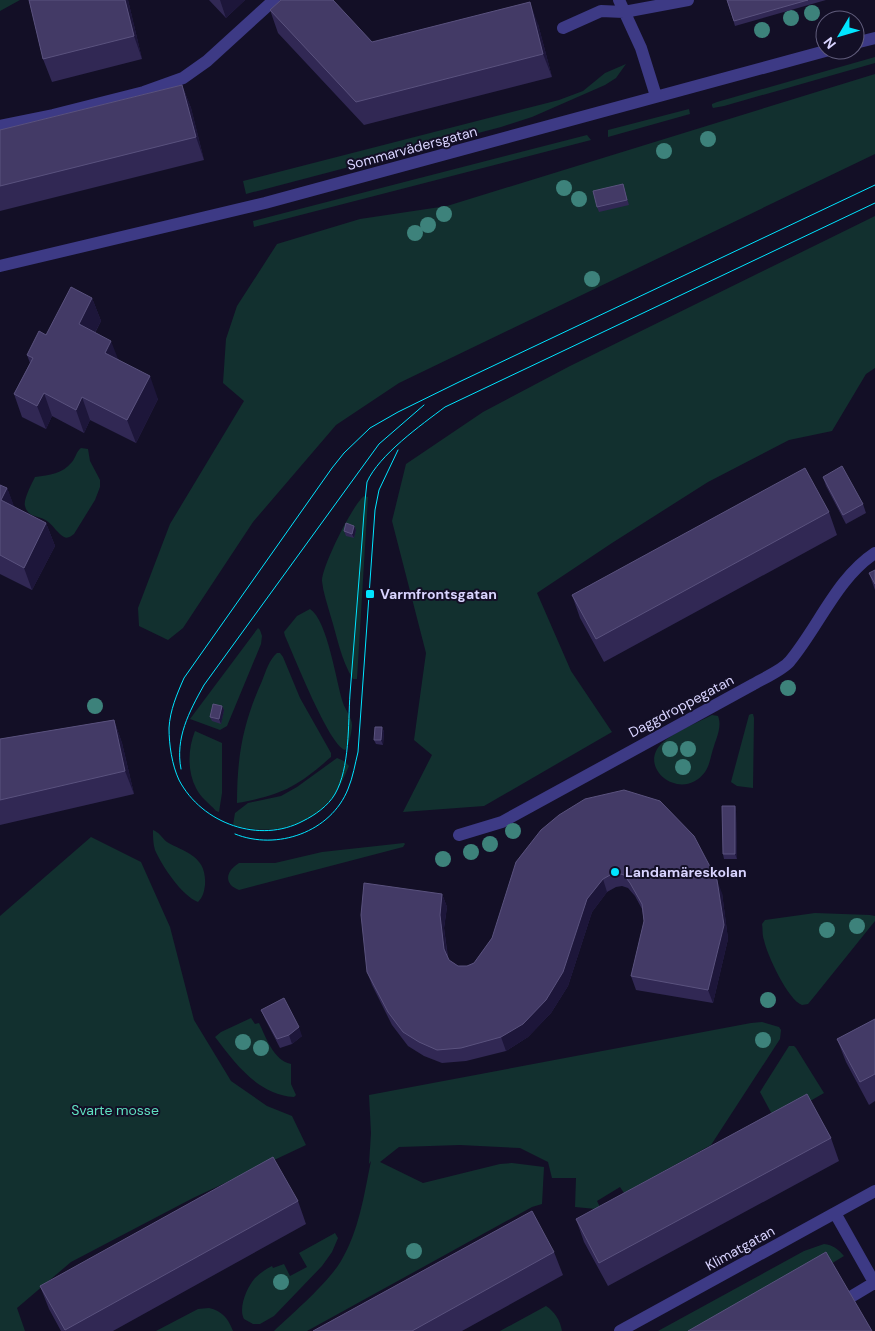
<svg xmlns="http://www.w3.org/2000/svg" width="875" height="1331" viewBox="0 0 875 1331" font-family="'DM Sans',sans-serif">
  <rect width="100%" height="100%" fill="#130f26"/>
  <path fill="#12302f" d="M0,0h20l-20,11z
    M875,57v6l-151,43 -11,2 -1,-2v-2l5,-2z
    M626,64l-10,14 -11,7 -73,32 -31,10 -255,67 -3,-13 316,-81 24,-9 22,-18z
    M875,74v80l-476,229 -63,42 -83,97 -70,106 -15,12 -29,-14 -1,-18 32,-84 74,-123 -21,-18 3,-44 11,-33 40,-62 83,-25 87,-13z
    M689,109l1,5 -82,23v-7z
    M587,135l4,5 -337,87 -1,-6z
    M875,216v152l-9,6 -34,57 -43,9 -81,42 -96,61 -75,50 34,78 41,61 -128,74 -81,6 29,-57 -18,-15 12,-87 -34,-132 14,-57 77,-52 87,-46z
    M81,448l7,1 2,12 10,19v7l-5,13 -21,34c-3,2 -6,5 -10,3 -5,-2 -12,-13 -17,-16 -8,-6 -19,-3 -22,-15 -2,-6 7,-23 10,-29 15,-2 27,-3 37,-15 4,-5 4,-10 9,-14z
    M364,496l4,1 -11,182h-4c-12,-19 -16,-43 -23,-65 -3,-11 -7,-22 -8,-33 0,-15 31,-77 42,-85z
    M310,609c18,12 26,73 33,94 2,6 9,15 9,22 0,5 -3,22 -7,25 -16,-5 -51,-94 -60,-114l-1,-4 13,-16z
    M258,628l2,2 2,6 -1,8 -34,82 -7,4 -30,-11z
    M277,653h3l3,4 17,41 31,55v4c-34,30 -49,38 -94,46 0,-47 6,-80 25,-122 4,-10 7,-21 15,-28z
    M751,714h2l1,4 -1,70 -16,-2 -6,-4 18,-67z
    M712,715l6,1c4,10 -1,21 -4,30 -3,8 -4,19 -9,26 -23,31 -68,-3 -44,-28 12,-12 36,-21 51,-29z
    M195,731l27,12v50l-3,19 -3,-1c-6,-7 -16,-14 -20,-23 -9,-17 -8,-40 -1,-57z
    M337,758l7,3 5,5c-4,9 -8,19 -14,28 -25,34 -63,42 -102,31l2,-12 13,-10 33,-7 16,-9z
    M153,830c6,2 9,8 14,12 19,11 40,14 38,43 -1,7 -2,12 -7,17 -16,-6 -36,-36 -43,-52 -2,-6 -2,-14 -2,-20z
    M91,837l50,25 29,65 24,93 37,61 36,25 25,10 14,29 -113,53 -122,64 -54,46 8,23h-25v-415z
    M404,843l1,1 -2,3 -164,43c-16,-6 -13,-19 0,-27h36l47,-11z
    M815,913l55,2 5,1v5l-62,77 -5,6 -6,1c-14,-5 -35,-50 -38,-65 -2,-5 -1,-11 -2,-16l3,-4z
    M251,1018l4,6 4,-1c7,14 14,37 32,41v20l5,11 -2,2c-37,-3 -58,-33 -79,-60l6,-5z
    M762,1022l17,5 2,3 -1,9 -69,106 -87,48 -4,-6 -23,14 3,6 -4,2 -21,-2 1,-29h-24l-4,-16 -28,-14 -60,-3 -61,2 -19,15 43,21 77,-19 12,-1 32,4 -2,37 -10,3 -225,124h-33c20,-19 53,-47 67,-70 18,-30 23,-66 30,-100l-2,3 2,-31 -2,-38 382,-72z
    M789,1046h5l2,2 28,45 -45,26 -5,-1 -14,-26z
    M335,1233l3,5 -6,14 -10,14 -48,50 -14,8h-7l-9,-5c-6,-11 3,-32 11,-41 5,-5 11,-9 17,-12l1,2 11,-4 6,12 17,-9 -8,-14z
    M824,1244c9,1 14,5 20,12l-124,75h-62l146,-80z
    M546,1306c9,6 14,14 16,25h-62z
    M209,1308c13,3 19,10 24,23h-77l42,-22z"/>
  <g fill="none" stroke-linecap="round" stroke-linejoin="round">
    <path stroke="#3d3a85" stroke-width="12" d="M619,0l22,48 15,48
      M563,28l38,-17 23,1 64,-12
      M855,43l20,-5
      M0,126l53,-11 91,-23 39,-14 24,-17 67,-61
      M0,266l265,-63 564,-153
      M459,835l43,-13 250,-137c10,-6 31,-15 38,-24 29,-35 47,-83 85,-108
      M835,1213l40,71
      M849,1298l25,-15
      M620,1331l255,-140"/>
    <path stroke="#00e5ff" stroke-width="1" d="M875,185l-416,197 -61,30 -28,16 -26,25 -12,15 -148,210c-7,16 -14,32 -15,50 0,17 3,37 10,52 23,44 81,64 124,41 12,-6 25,-15 32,-27 15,-26 13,-70 15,-100 4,-47 7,-93 11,-140 2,-24 3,-48 6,-72 12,-27 54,-57 78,-75l430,-204
      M181,769c-6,-31 8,-57 23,-84l175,-241 45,-39
      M235,834c42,17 96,-2 113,-45 5,-12 7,-25 10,-37l17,-242 4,-20 19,-40"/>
  </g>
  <g fill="#3d827b">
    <circle cx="812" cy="13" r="8"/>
    <circle cx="791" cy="18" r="8"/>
    <circle cx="762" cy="30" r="8"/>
    <circle cx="708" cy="139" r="8"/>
    <circle cx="664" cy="151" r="8"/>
    <circle cx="564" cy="188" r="8"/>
    <circle cx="579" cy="199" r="8"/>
    <circle cx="444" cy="214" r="8"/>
    <circle cx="428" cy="225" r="8"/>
    <circle cx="415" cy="233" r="8"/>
    <circle cx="592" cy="279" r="8"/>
    <circle cx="788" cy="688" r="8"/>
    <circle cx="95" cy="706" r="8"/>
    <circle cx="670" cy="749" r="8"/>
    <circle cx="688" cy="749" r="8"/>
    <circle cx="683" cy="767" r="8"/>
    <circle cx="513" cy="831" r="8"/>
    <circle cx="490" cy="844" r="8"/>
    <circle cx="471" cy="852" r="8"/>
    <circle cx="443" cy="859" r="8"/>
    <circle cx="857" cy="926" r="8"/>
    <circle cx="827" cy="930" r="8"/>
    <circle cx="768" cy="1000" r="8"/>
    <circle cx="763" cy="1040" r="8"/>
    <circle cx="243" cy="1042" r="8"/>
    <circle cx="261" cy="1048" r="8"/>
    <circle cx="414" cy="1251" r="8"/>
    <circle cx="281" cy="1282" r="8"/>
  </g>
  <path fill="#312854" d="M29,0h99l14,59 -90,23 -9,-23z
    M209,0h36l-19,18z
    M727,0h99l-91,26z
    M270,10l102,32 166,-18 14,53 -188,48 -86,-92z
    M182,85l9,23 13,52 -204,51v-81z
    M623,184l6,21 -30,7 -2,-5z
    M92,298l9,23 -6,12 23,26 40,40 -22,44 -46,-23 -6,13 -32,-17 -6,13 -24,-12 -8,-23 16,-31 -3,-8 19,-20z
    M823,477l40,27 3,9 -20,11 -20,-38z
    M0,485l7,3 7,19 32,16 9,23 -23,44 -32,-16z
    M829,512l8,23 -233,127 -24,-44 -8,-23z
    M354,526l2,4 -2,8 -8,-2 -2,-5z
    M875,570v20l-6,-17z
    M222,706l2,4 -3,14 -9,-3 -2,-4z
    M114,720l8,23 12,51 -134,31v-86z
    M382,727l2,5 -1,13 -7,-1 -2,-4z
    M735,806l1,5 1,48h-13l-1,-5z
    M541,830l181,63 6,46 -15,64 -77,-13 -5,-14 13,-55 -2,-12 -7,-13 -7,-8 -6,-2 -6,1 -9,5 -15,20 -24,74 -17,27 -23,24 -22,14 -40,10 -24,2 -18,-7 -16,-10 -16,-21 -20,-40 -5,-13 75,-78 5,13 -3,21 4,29 1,3 9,6h9l7,-3 18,-25z
    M261,1010l41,26 -10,8 -12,4 -15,-29z
    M875,1019v82l-6,4 -23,-43 -9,-23z
    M831,1138l8,23 -231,125 -24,-44 -8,-23z
    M298,1201l8,23 -193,107h-52l-12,-22 -9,-23z
    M554,1252l9,23 -101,56h-149z"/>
  <path fill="#1d163a" d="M125,0h3l14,59 -8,-23z
    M220,0h25l-19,18z
    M530,2l8,22 14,53 -9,-23z
    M182,85l9,23 13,52 -8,-23z
    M92,298l9,23 -14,26 -8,-23z
    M111,341l9,23 -15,-11z
    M150,376l8,23 -22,44 -9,-23z
    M44,393l8,23 -6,13 -9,-23z
    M82,397l8,23 -6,13 -8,-23z
    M7,488l9,23 -15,-11z
    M46,523l9,23 -23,44 -8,-22z
    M354,526l2,4 -2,8 -2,-4z
    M222,706l2,4 -3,14 -2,-5z
    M114,720l8,23 12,51 -9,-23z
    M382,727l2,5 -1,13 -2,-5z
    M735,806l1,5 1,48 -2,-5z
    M603,879l4,13 -15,20 -24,74 -17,27 -23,24 -22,14 -5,-14 86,-138z
    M717,880l5,13 6,46 -15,64 -5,-13z
    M442,894l5,13 -3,21 4,34 -4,-13 -4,-34z
    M299,1027l3,9 -10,8 -3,-9z"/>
  <path fill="#433a66" stroke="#5a527e" d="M29,0h96l9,36 -91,23z
    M281,0h52l39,42 158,-40 13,52 -187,48 -86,-92z
    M727,0h81l-74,21z
    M182,85l14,52 -196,49v-56z
    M623,184l4,16 -30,7 -4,-16z
    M71,287l21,11 -13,26 32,17 -6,12 45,23 -23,44 -45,-23 -6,13 -32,-17 -7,13 -23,-12 19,-36 -6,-3 12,-24 7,4z
    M842,466l21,38 -20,11 -20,-38z
    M805,468l24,44 -233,127 -24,-44z
    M0,485l7,3 -6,12 45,23 -22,45 -24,-13z
    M346,523l8,3 -2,8 -8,-3z
    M875,570v14l-6,-11z
    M213,704l9,2 -3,13 -9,-2z
    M114,720l11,51 -125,29v-61z
    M375,727h7l-1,13h-7z
    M624,790l36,11 34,35 23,44 7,45 -16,65 -77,-14 13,-55 -2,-17 -12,-21 -6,-8 -7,-2 -5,1 -9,5 -16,20 -24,73 -17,28 -23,24 -22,13 -40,11 -24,2 -18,-8 -16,-10 -15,-20 -21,-40 -6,-57 3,-32 78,11 -2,21 4,34 5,11 9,6h9l7,-3 18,-25 24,-76 25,-32 18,-15 26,-16z
    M722,806h13v48h-12z
    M284,998l15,29 -10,8 -12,4 -16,-29z
    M875,1019v55l-15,8 -23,-43z
    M807,1094l24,44 -232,125 -23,-44z
    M273,1157l25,44 -233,129 -25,-44z
    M532,1211l22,41 -142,79h-99z
    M826,1252l46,79h-184z"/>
  <g fill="#00e5ff" stroke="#130f26" stroke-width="2">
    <rect x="365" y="589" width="10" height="10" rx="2.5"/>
    <circle cx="615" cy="872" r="5"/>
  </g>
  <g text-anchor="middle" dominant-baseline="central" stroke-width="4" stroke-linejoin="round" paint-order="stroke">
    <g font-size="14" fill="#d9d4ff" stroke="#130f26">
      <text transform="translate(412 148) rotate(-15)">Sommarvädersgatan</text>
      <text transform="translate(681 706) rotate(-28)">Daggdroppegatan</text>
      <text transform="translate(740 1248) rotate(-29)">Klimatgatan</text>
    </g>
    <g font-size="14" font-weight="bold" fill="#d9d4ff" stroke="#130f26" text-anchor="start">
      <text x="380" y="594">Varmfrontsgatan</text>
      <text x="625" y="872">Landamäreskolan</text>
    </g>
    <g font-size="14" fill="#5fe0c0" stroke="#130f26">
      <text x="115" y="1110">Svarte mosse</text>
    </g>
  </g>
  <g transform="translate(840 35) rotate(232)"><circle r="24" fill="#130f26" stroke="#625e7d"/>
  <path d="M0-4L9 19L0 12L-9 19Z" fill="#00e5ff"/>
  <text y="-8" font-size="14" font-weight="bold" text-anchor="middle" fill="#d9d4ff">N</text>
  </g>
</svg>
